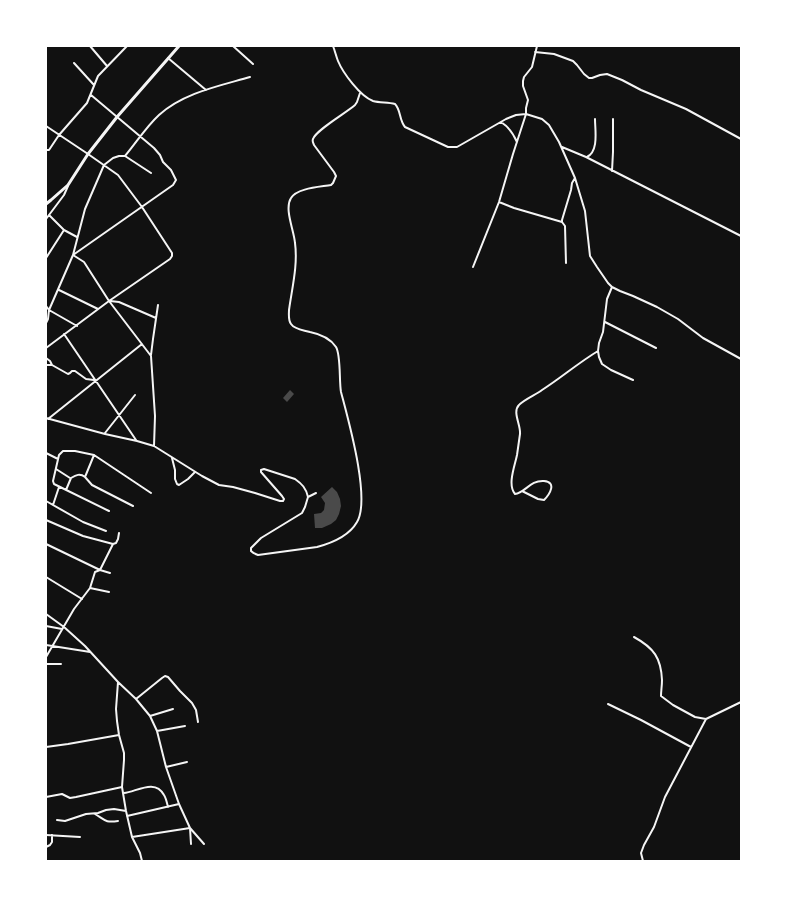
<svg xmlns="http://www.w3.org/2000/svg" width="787" height="907" viewBox="0 0 787 907" font-family="Helvetica,sans-serif">
  <rect width="100%" height="100%" fill="#111"/>
  <path fill="#4a4a4a" d="M290,390l4,4 -7,8 -4,-4z
    M332,487l5,5 3,7 1,7 -2,8 -3,6 -5,4 -9,4h-7l-1,-14 7,-1 3,-3 1,-7 -4,-6z"/>
  <g fill="none" stroke-linecap="round" stroke-linejoin="round">
    <path stroke="#f5f5f5" stroke-width="2" d="M90,46l17,20
      M233,46l20,18
      M333,46c2,5 3,10 5,15 5,12 22,35 35,40 7,2 15,1 22,3 6,6 4,16 10,23l43,20h9l49,-28 10,-4 10,-1 -13,40 -14,48 -26,65
      M537,46l-5,21 -8,10 -1,4v5l5,14 -2,8v6l16,5 7,6 10,17 16,36 10,33 5,45 7,11 11,16 4,4 8,4 13,5 24,11 21,12 25,19 38,21
      M535,52l19,2 19,7 4,4 7,9 5,4h3l8,-3 7,-1 15,6 19,10 45,19 55,30
      M168,58l38,32
      M74,63l20,22
      M91,95l63,53 6,7 3,7 8,8 5,10 -3,5 -100,70 11,7 25,39 42,55 4,60 -1,30
      M501,122c8,5 12,11 16,20
      M46,126l42,28 30,21 24,32 30,46v3l-2,3 -61,42 -63,47
      M562,147l24,10 155,79
      M46,150h3l10,-15 28,-32 11,-27 29,-30
      M125,156c11,-13 21,-29 34,-41 24,-22 60,-29 91,-38
      M587,157c12,-6 8,-27 8,-38
      M612,171l1,-19v-33
      M499,202l15,6 48,14
      M46,219l18,-24 4,-9
      M64,230l13,7
      M46,258l18,-28 -15,-15
      M566,263l-1,-37 -3,-4v-2l9,-30 1,-7 3,-5
      M612,287l-5,12 -4,33 -4,11 -1,8 1,6 3,7 9,6 22,10
      M59,290l39,19
      M110,301l9,1 37,16
      M46,306l3,4 28,16
      M605,322l51,26
      M46,323l2,-4 1,-9 24,-55 12,-46 19,-44 9,-7 6,-2h6l26,17
      M64,334l72,106
      M151,355l2,-16 5,-34
      M46,358l4,3 2,4
      M46,365h6l16,9 2,-1 2,-2h3l11,8 8,1
      M46,418l59,16 32,7 17,5 48,30 17,9 14,2 22,6 25,8h3l1,-2 -2,-3 -21,-24v-2l3,-1 31,10c7,5 11,9 13,18
      M48,419l94,-75
      M105,433l30,-38
      M46,453l12,6
      M94,455l-9,22 7,8 41,21
      M172,458l3,12v9l2,5 2,1 9,-6 7,-7
      M56,469l14,9
      M66,490l5,-12c5,-3 9,-5 14,-1
      M522,491l16,8 6,1c6,-6 13,-18 0,-19 -14,-1 -19,12 -29,13 -8,-9 0,-29 2,-39 1,-7 2,-14 3,-21 1,-9 -8,-22 -1,-29 4,-5 18,-11 23,-15 19,-12 36,-27 56,-39
      M316,493l-8,4 -3,10 -3,6 -41,25 -10,10v3c2,2 4,3 7,4l59,-8c15,-4 32,-11 40,-25 14,-23 -9,-103 -16,-130 -2,-11 0,-37 -5,-45 -6,-9 -16,-13 -26,-15 -6,-2 -15,-2 -19,-8 -3,-4 -2,-10 -2,-14 3,-22 9,-45 6,-67 -1,-13 -11,-34 -4,-45 6,-10 29,-11 40,-13l2,-2 3,-7 -2,-4 -20,-27c-1,-3 -2,-4 -1,-6 3,-9 33,-26 42,-34l2,-3 3,-9
      M46,501l37,21 23,9
      M53,505l6,-18
      M109,511l-55,-27 -1,-3 6,-26 4,-4h12l19,4 57,38
      M46,520l37,16 30,8
      M46,544l54,26 10,3
      M46,577l36,22
      M90,588l19,4
      M46,614l18,13 21,19 33,36 18,17 14,17 7,15 9,36 13,37 11,24 1,16
      M46,626l16,3
      M634,637c20,11 27,21 28,43 0,6 -1,11 -1,16l12,9 22,12 11,2
      M46,645l38,6 6,1
      M46,657l28,-48 16,-21 5,-16 5,-2 13,-26 3,-1 2,-4 1,-6
      M46,664h15
      M118,682l-2,27 1,12 2,14 5,18v7l-2,27 4,24 6,26 8,16 2,8
      M136,699l26,-21 3,-2 3,1 12,14 12,12 4,7 2,12
      M608,704l33,16 50,27
      M150,716l23,-7
      M157,731l28,-5
      M46,747l22,-3 51,-9
      M166,767l21,-5
      M124,793c12,-1 31,-15 40,2 2,3 3,8 4,12
      M46,797l16,-3 8,4 6,-1 46,-10
      M95,814c10,6 10,9 23,7
      M127,816l52,-12
      M57,820l8,1 21,-7 12,-1 8,-3 8,-1 12,2
      M46,835l34,2
      M132,837l58,-9 14,16
      M46,847l4,-2 2,-3v-7
      M643,861l-2,-8 3,-8 10,-18 11,-30 41,-78 35,-17"/>
    <path stroke="#f5f5f5" stroke-width="3" d="M46,204l5,-4 17,-15 20,-31 29,-37 62,-71"/>
  </g>
  <rect width="787" height="907" fill="none" stroke="#ffffff" stroke-width="94"/>
</svg>
